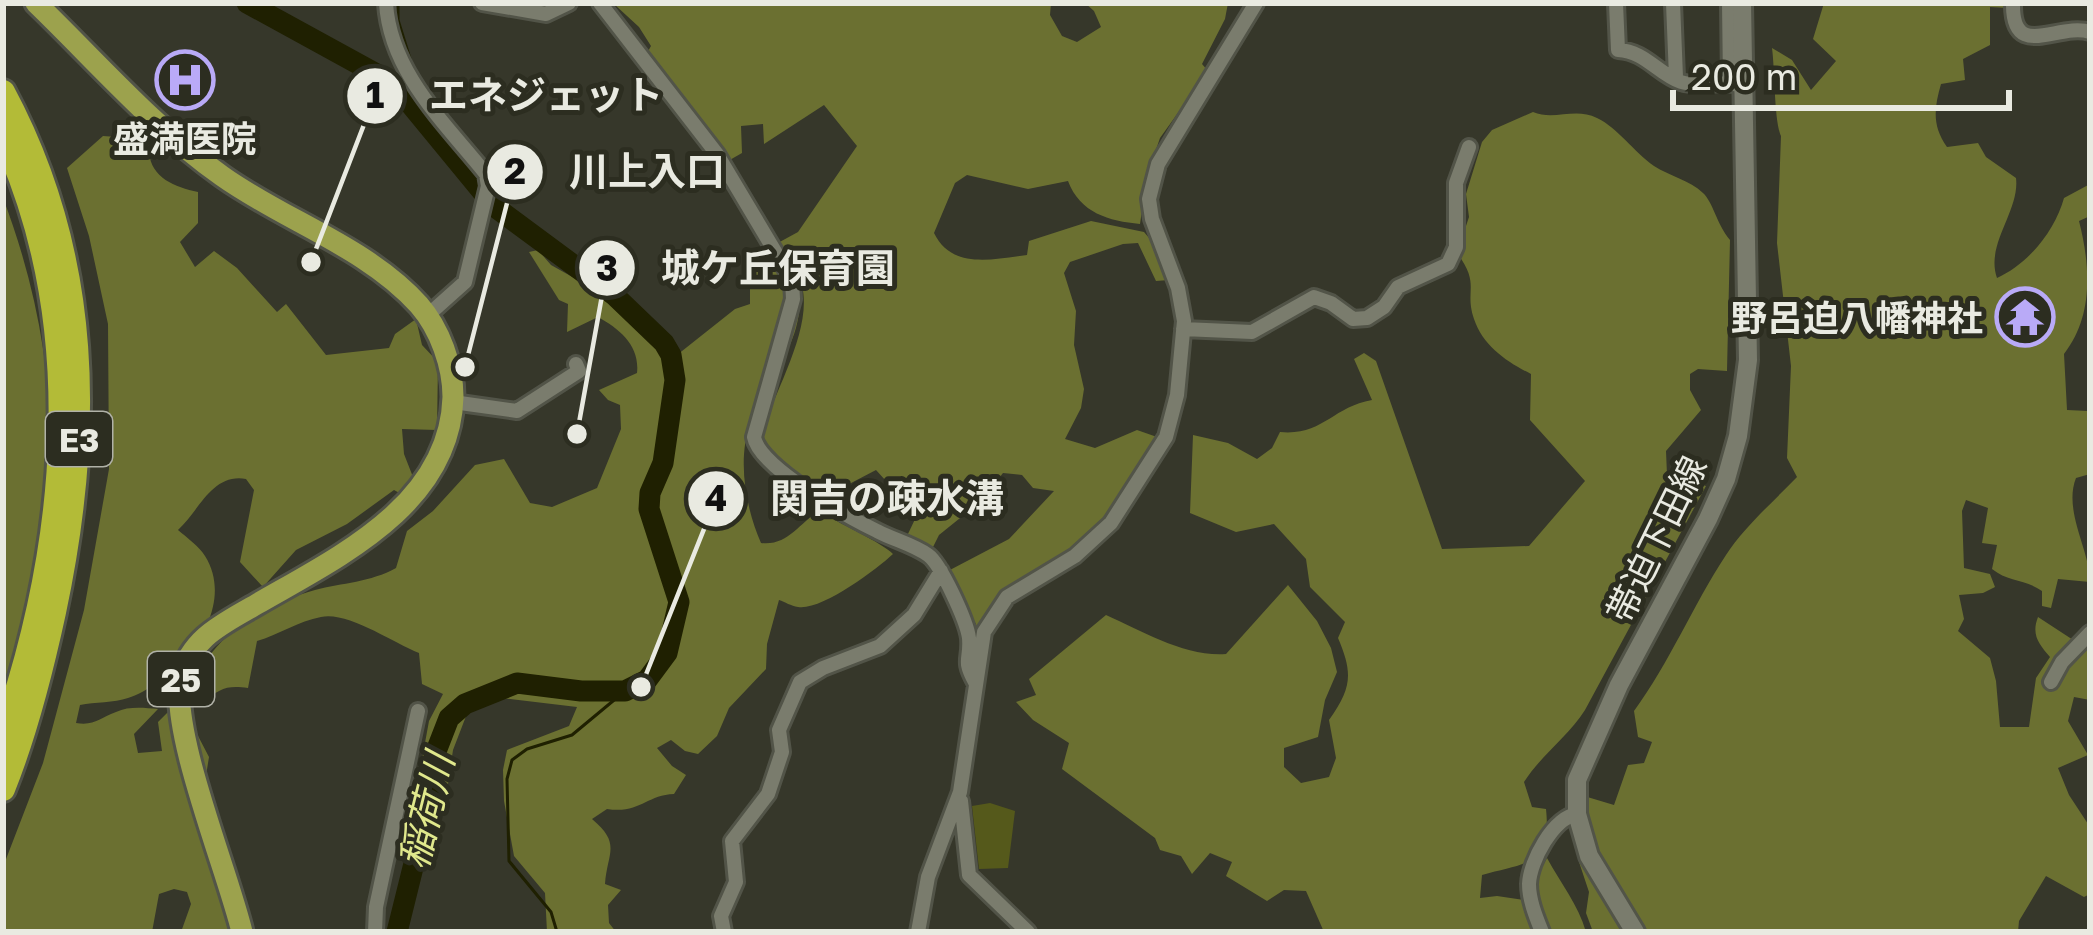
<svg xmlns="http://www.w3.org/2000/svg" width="2093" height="935" viewBox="0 0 2093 935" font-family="'Golos Text','Noto Sans JP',sans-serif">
  <rect width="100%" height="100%" fill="#36372a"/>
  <path fill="#55591b" d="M990,803l25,8 -7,57 -29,1 -7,-63z"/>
  <path fill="#6b7031" d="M1051,3l-1,12 12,21 15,6 24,-15 -7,-16 -9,-8h143l-3,16 -23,45 6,7 -48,67 -13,38 -7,48c-31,-3 -60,-11 -72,-43l-40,8 -61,-14 -12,8 -21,50c18,37 59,26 93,22l2,-14 62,-20 53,11 11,13 14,35 -13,1 -18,-38 -15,1 -53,18 -6,11 12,38 -2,34 10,44 -3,19 -16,31 30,9 42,-18 20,7 -23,47 -46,52 -23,18 -41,23 -20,19 -23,38 -33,-63 61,-32 45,-48 -21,-3 -11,-13 -19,-2 -23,29 -41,33 -7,14 -25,-13 10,-21 -41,-45 -46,24c-25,-15 -57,-29 -69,-57 12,-47 62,-121 35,-166 -7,-12 -21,-12 -31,-21l33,-18 59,-86 -33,-41 -60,39 -1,-20 -22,2 1,27 -14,8 -87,-97 10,-18 -12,-19 -25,-23z
    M1824,3h184v5l-18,-1v38l-27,14 2,21 -24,4c-7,24 -9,42 6,63l31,-4 8,14 30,21c4,33 -31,66 -19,100 31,-14 58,-47 67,-80l26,-14v32l-11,5c12,47 14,96 -15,133l3,56 21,1 2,5v58l-14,4c-13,33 14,72 14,104l-32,-3 -7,29 -9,-2v-15c-17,-12 -34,-9 -50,-22l5,-24 -15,-2 6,-35 -22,-8 -4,11 2,57 26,6 5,13 -12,6 -24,2 5,24 -6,12 32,27 6,23 4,46h29l7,-49 14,-21c-11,-13 -19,-22 -12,-40l52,34v49l-16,-3 -6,24 20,34 -30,13 11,27 21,32v67l-6,3 -38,-21 -27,45 -1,11h-425l-7,-19 3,-21 -10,-30 5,-66 30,9 14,-40 16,-2 8,-21 -14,-5 -4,-26c36,-49 59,-106 92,-156 19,-29 47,-53 71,-78l-10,-19 4,-92 -14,-123 4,-107c-7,-15 -6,-66 -9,-88l20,12 19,30 25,-29 -23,-22z
    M1533,112c21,9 42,-5 64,6 21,10 37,34 57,48 15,10 36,14 49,27 10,9 14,32 27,47l-3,131 -29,-2 -8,5v16l11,20 -35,41 1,24 39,11 -121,224c-17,27 -43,44 -61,72l8,25 14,2c6,58 -22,54 -64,66l-2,23 17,-2 27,4 23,-42c14,26 31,46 39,74h-262l-18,-41 -22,-1 -17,11 -41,-25 6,-14 -22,-9 -18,21 -11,-18 -21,-6 -5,-12 -93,-69 7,-26 -36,-23 -17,-18 20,-7 -7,-16 77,-64c36,16 79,42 120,39l62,-69 29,36 14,27 6,24 -12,28 -7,37 -34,11v19l17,16 28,-6 7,-19 -7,-38c23,-32 24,-47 9,-82l7,-16 -35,-35 -4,-28 -32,-35 -38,8 -46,-19 3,-78 35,8 29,16 15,-11 8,-16c43,4 52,-25 92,-32l-18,-41 10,-6 12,8 66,188 87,-3 56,-65 -55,-61 1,-46c-24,-12 -48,-28 -57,-55 -10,-29 7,-34 -17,-66l12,-36 -3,-23 16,-52 10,-12z
    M103,136l14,1 32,15c2,26 26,35 49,40v31l-18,19 15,25 19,-16 23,17 40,44 9,-8 40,51 63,-7 6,-14 21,-15 6,26 16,17 -1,68 -35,-1 2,25 9,23 -10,18 -9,-5 -47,34 -51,26 -33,37 -23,-25 14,-72 -8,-11c-34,-6 -47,32 -68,51 8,7 21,16 27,26 34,54 -27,125 -77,142 -14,5 -33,4 -48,7l-4,18c19,3 23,-5 40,-11 13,-6 28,-4 42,-3l-24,25 4,19 24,-2 -4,-29 14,-14 13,3 24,46 -10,62 35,113h-53l10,-28 -4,-12 -13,-3 -15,5 -7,38h-149v-65l40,-104 41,-153 25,-141 -1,-145 -19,-88 -22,-68z
    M3,198c43,113 61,240 37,360 -9,44 -25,89 -37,132z
    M538,250l13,15 25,14 37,7 37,32 27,37 58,-46 15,-5v-19l8,-20 15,1 22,11c19,54 -27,99 -45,147 -13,37 -4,85 11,119 27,3 37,-19 58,-32 17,11 64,32 74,43 -17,16 -72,57 -95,53 -7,-1 -13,-5 -19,-7l-12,44 -1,25 -37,39 -12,28 -19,18 -13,-3 -14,-11 -14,8 15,18 14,9 -12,19c-28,1 -34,20 -67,15l-15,10c30,25 15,34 13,65l16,6 -13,15 1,18 7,9h-69l-2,-39 -31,-37 -10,-55 -1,-31 4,-20 62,-24 8,-19 -84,-10 -25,14 -15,39 -5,34 -11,20 -23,-1 15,-82 14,-27 -21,-10 -3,-31c-27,-11 -72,-42 -98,-36 -22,4 -43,18 -64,24l-9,47c-20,-3 -30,0 -43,15l-13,-1c4,-59 70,-97 123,-112 27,-7 56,-8 81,-22l11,-37 26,-20 42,-46 29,-6 26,44 22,4 45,-19 24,-59 -1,-24 -12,-5 -9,-10 38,-17c3,-27 -17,-44 -39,-56l-31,15 1,-28 -9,-4 -30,-48z"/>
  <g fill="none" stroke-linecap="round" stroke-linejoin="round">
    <path stroke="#1f2001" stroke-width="3" d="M398,3v17l13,42
      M403,95l3,-11
      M557,932l-6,-20 -42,-51 -2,-82 5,-19 15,-11 45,-14 53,-44"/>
    <path stroke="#1f2001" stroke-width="21" d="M247,3l146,80 102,124 119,88 50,48 7,12 4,25 -12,83 -13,30 -1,16 30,93 -12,51 -20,27 -22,11h-44l-64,-8 -52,21 -16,14 -14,36 -6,49 -32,129"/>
    <defs>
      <path id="minor" d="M386,3c4,69 59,120 100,171l2,12 -23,96 -38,34
        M482,3l64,11 23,-11
        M600,3l117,151 75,126 1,19 -39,138c5,30 94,80 123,94 17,9 35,13 51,24 13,9 39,67 41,83 2,22 -7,21 6,44
        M1616,3l2,47c27,1 40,24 63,32 18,6 41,-3 61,4
        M1673,3l3,74
        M1729,3l1,79
        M2013,3c-1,59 45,19 77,29
        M1183,329l69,3 62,-35 17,6 22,16 14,-1 17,-11 14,-20 50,-23 8,-17v-64l13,-36
        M453,402l64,9 62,-40 -3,-7
        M2051,682l11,-20 28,-29
        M961,801l8,74 59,57
        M375,932l1,-25 42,-196
        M724,932l-3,-16 15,-34 -4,-41 36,-47 14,-42 -3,-22 21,-48 23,-14 57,-22 34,-31 27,-44
        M918,932l10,-55 32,-85 24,-160 23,-35 68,-41 36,-33 55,-86 11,-42 7,-74 -6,-33 -26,-69 -3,-20 9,-35 98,-161
        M1542,932c-6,-15 -13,-32 -13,-48 1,-23 24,-66 48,-70"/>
      <path id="secondary" d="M1635,932l-46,-76 -12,-42v-34l42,-95 89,-166 18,-40 12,-43 10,-76 -6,-357"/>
      <path id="primary" d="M36,3c61,59 117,124 186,173 63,45 145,71 197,129 21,24 34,61 34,92 -3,108 -115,160 -196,207 -32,19 -66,33 -76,73 -12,53 47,195 61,255"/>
      <path id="motorway" d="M3,92c89,166 89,341 51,520 -13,60 -28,120 -51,177
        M3,136c87,188 66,407 0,598"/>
    </defs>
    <use href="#minor" stroke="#525448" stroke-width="20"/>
    <use href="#secondary" stroke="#525448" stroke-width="24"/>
    <use href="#primary" stroke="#525448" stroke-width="27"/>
    <use href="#motorway" stroke="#525448" stroke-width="30"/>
    <use href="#minor" stroke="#7a7c6d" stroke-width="14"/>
    <use href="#secondary" stroke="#7a7c6d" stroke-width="18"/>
    <use href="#primary" stroke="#9ca24d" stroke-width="21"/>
    <use href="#motorway" stroke="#b3bb37" stroke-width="24"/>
  </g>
  <defs>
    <symbol id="hospital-ring" viewBox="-11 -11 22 22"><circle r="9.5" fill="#2c2d20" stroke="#b9aaf7" stroke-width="1.5"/><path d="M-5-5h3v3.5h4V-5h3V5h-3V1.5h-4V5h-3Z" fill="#b9aaf7"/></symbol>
    <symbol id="temple-ring" viewBox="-11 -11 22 22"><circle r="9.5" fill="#2c2d20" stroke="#b9aaf7" stroke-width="1.5"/><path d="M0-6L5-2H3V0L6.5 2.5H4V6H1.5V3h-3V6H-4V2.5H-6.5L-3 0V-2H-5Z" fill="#b9aaf7"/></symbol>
  </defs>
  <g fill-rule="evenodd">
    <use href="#hospital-ring" x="152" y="47" width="66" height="66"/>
    <use href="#temple-ring" x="1992" y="284" width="66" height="66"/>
  </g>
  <g text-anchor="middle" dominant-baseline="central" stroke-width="10" stroke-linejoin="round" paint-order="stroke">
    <g fill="#2c2d20" stroke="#b0b1a7" stroke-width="3">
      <rect x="46" y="412" width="66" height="54" rx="9"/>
      <rect x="148" y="652" width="66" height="54" rx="9"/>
    </g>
    <g font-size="33" font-weight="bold" fill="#e9eae1">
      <text x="79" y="439">E3</text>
      <text x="181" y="679">25</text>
    </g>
    <g font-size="36" font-weight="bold" fill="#e9eae1" stroke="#2c2d20">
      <text x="185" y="138">盛満医院</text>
      <text x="1983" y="317" text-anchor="end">野呂迫八幡神社</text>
    </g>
    <g font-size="36" fill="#e9eae1" stroke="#2c2d20">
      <text transform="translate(1656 539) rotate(-64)">帯迫下田線</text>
    </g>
    <g font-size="39" font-style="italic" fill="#e0e88c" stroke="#2c2d20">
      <text transform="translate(426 811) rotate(-76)">稲荷川</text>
    </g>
  </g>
  <path fill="none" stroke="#e9eae1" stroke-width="4.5" d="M311 262L375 96M465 367L515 172M577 434L607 268M641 687L716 499"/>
  <g fill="#e9eae1" stroke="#2c2d20" stroke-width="4.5">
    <circle cx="311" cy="262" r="12"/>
    <circle cx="465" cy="367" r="12"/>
    <circle cx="577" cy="434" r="12"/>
    <circle cx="641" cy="687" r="12"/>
    <circle cx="375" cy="96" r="30"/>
    <circle cx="515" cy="172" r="30"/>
    <circle cx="607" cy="268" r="30"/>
    <circle cx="716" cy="499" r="30"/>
  </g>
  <g font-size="36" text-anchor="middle" font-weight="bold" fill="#111">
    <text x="375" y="108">1</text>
    <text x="515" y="184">2</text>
    <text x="607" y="281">3</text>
    <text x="716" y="511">4</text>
  </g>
  <g font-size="39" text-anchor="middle" font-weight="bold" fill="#e9eae1" stroke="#2c2d20" stroke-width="10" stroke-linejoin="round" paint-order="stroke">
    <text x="546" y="109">エネジェット</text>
    <text x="647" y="185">川上入口</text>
    <text x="778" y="282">城ケ丘保育園</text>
    <text x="887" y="512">関吉の疎水溝</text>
  </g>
  <rect width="2093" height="935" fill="none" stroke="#e9eae1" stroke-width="12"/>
  <path d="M1673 90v18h336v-18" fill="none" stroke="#e9eae1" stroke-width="6"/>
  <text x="1691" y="90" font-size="36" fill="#e9eae1" stroke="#2c2d20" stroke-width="9" paint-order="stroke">200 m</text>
</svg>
